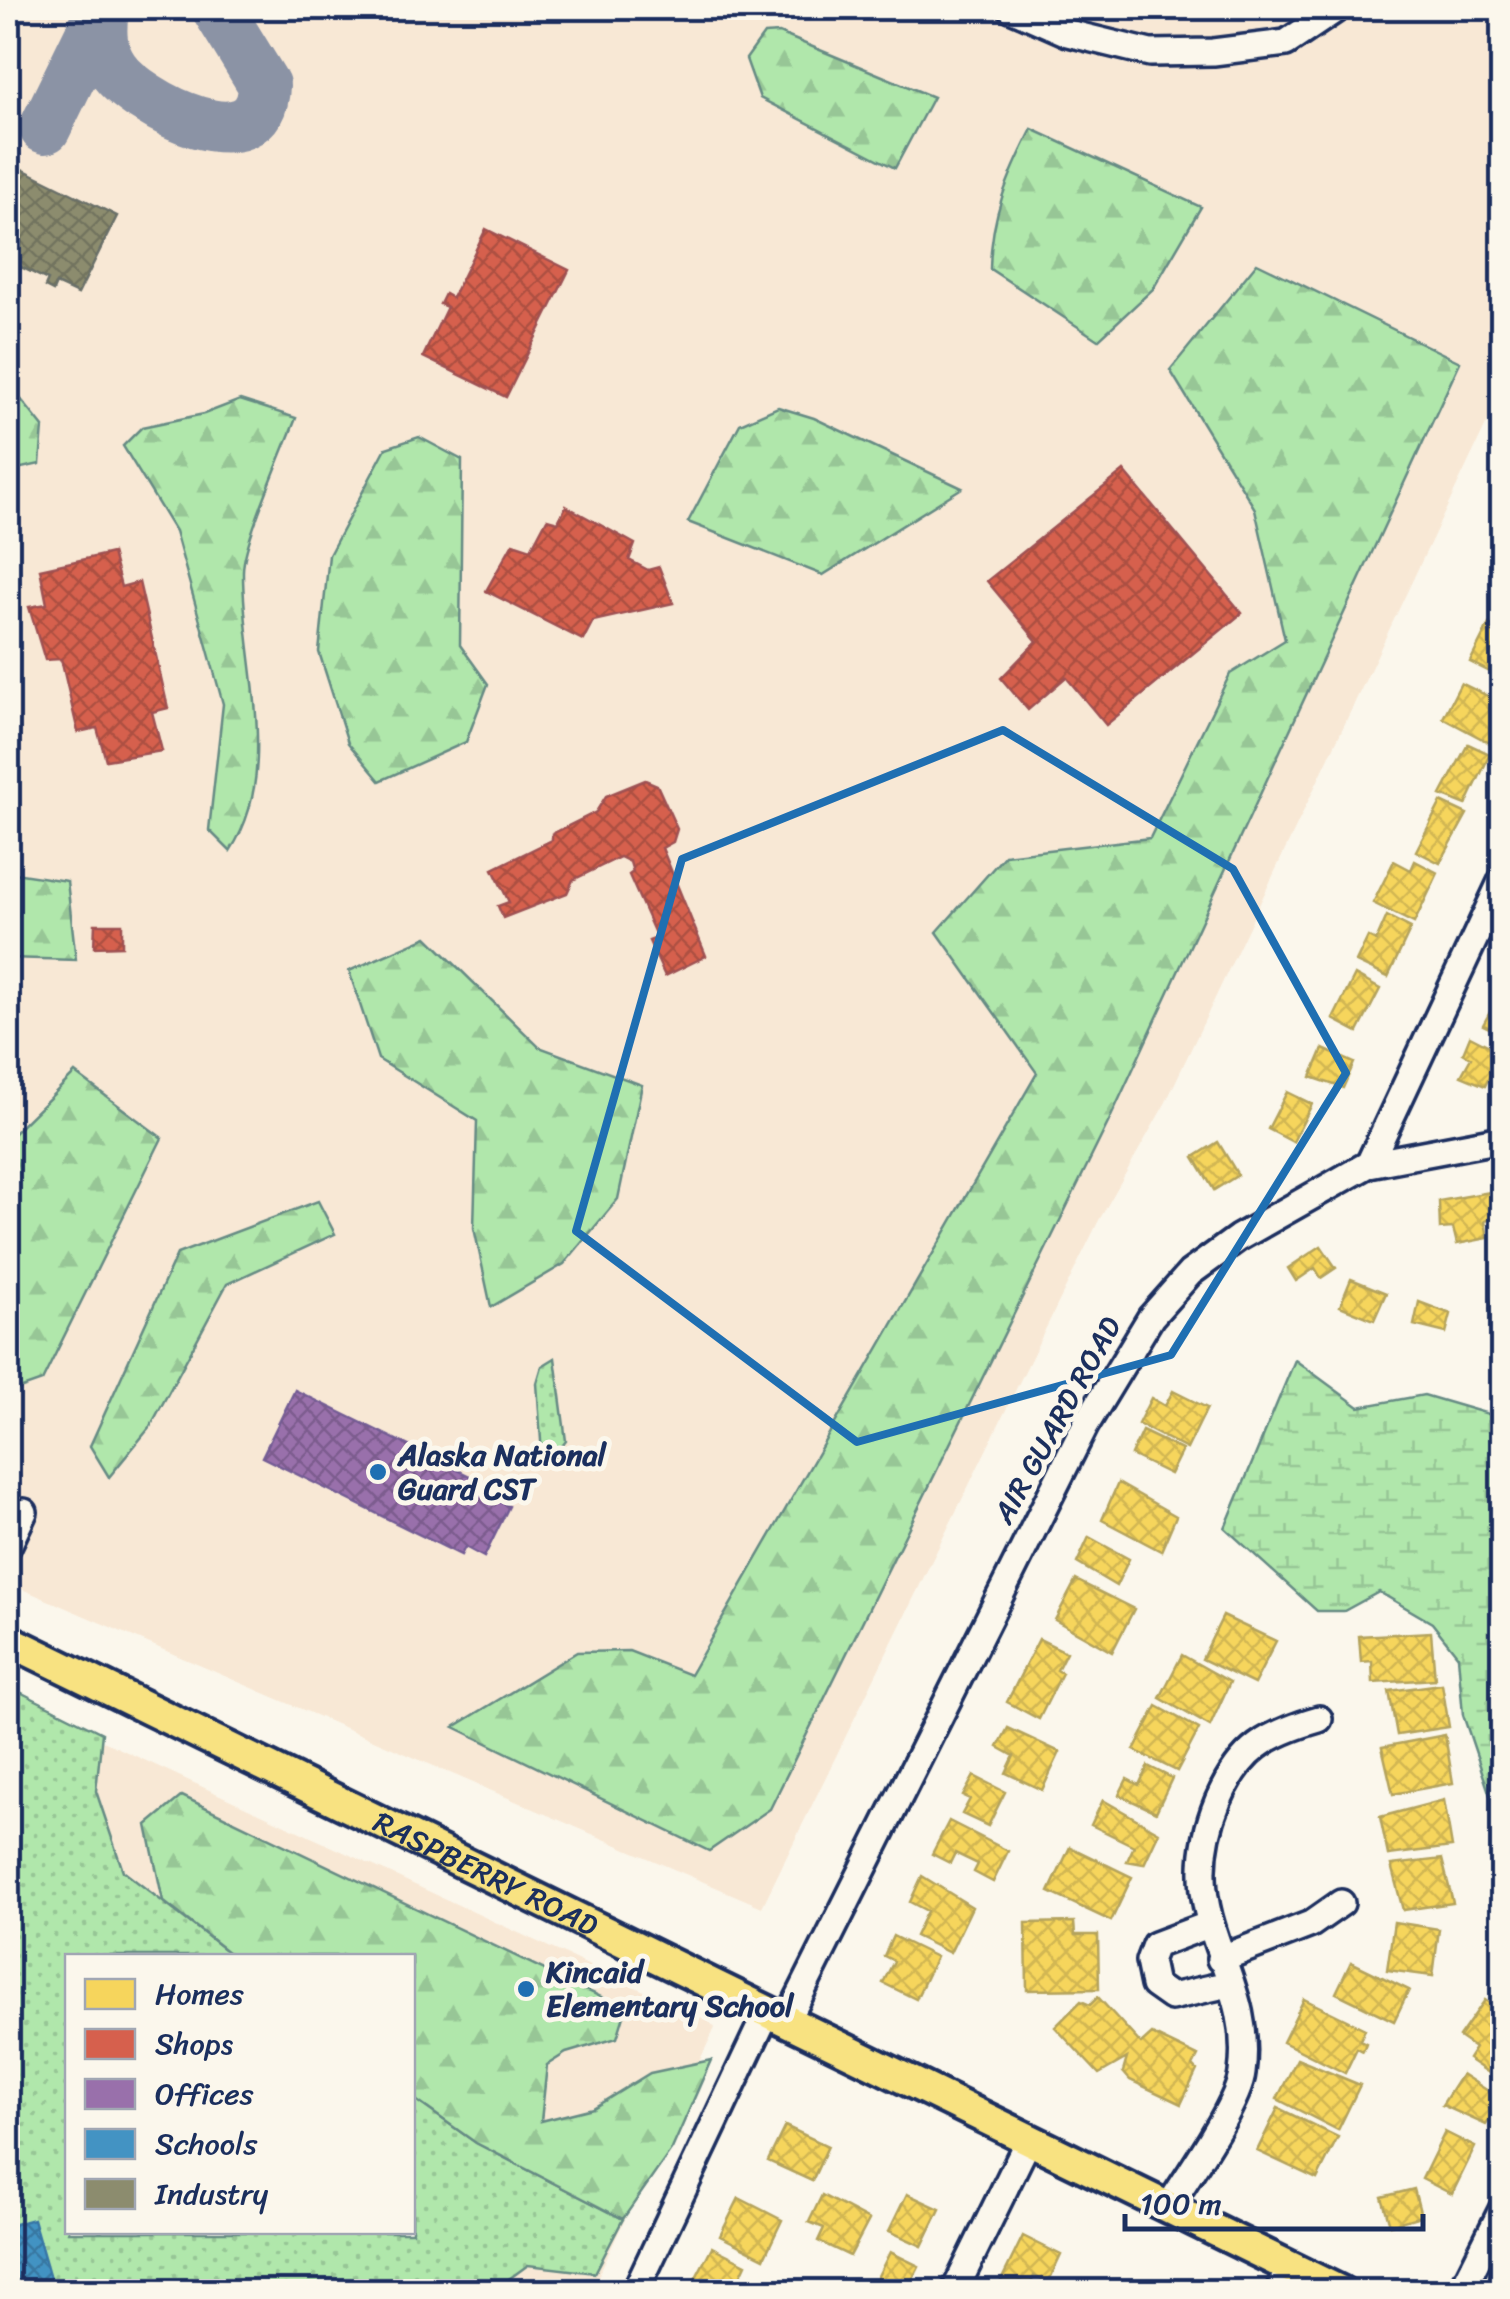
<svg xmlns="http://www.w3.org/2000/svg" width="1510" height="2299" viewBox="0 0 1510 2299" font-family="Sriracha,sans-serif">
  <defs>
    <pattern id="grass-dots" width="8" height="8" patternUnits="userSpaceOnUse" patternTransform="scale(2.5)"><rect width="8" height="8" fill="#b0e7ab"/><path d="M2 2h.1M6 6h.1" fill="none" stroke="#97c696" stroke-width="1.8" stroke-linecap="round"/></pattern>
    <pattern id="forest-firs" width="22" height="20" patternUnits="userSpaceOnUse" patternTransform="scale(2.5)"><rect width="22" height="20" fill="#b0e7ab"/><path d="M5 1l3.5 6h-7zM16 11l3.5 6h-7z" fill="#97c696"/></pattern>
    <pattern id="wetland-marsh" width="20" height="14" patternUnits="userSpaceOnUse" patternTransform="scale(2.5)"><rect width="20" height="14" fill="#b0e7ab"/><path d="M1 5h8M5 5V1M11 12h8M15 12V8" fill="none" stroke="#97c696"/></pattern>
    <pattern id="homes-cross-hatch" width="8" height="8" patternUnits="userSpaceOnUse" patternTransform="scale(2.5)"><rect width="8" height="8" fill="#f6d55c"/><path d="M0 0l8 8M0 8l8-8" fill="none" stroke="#d2b752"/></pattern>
    <pattern id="shops-cross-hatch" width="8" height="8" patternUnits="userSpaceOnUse" patternTransform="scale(2.5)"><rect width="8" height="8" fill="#d6604d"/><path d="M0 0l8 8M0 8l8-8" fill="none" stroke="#ad5043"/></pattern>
    <pattern id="offices-cross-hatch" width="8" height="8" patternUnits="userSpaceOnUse" patternTransform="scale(2.5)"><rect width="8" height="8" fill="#9970ab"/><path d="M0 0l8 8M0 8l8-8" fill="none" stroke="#7c5c8e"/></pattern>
    <pattern id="schools-cross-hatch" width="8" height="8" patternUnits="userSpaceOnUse" patternTransform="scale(2.5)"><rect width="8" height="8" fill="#4393c3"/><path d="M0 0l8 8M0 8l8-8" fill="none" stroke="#3778a2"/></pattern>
    <pattern id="industry-cross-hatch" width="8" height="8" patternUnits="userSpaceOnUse" patternTransform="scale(2.5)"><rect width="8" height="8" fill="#8c8c6e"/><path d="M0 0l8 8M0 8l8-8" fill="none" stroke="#72735e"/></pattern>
  </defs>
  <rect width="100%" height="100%" fill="#fbf7ec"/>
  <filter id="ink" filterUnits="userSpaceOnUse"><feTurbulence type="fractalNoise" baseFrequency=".01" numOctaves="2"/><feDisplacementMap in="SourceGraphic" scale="20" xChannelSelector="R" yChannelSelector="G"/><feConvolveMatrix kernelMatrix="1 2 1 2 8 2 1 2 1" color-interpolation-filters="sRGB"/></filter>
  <g filter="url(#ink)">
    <path fill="#f8e8d5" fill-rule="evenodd" d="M8,8h1494v383l-336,711 -68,120 -336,685 -754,-324z
      M8,1697l701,324 6,7 -124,263 -583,1zM68,1956h344v276h-344z"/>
    <path fill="url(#grass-dots)" stroke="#668b84" stroke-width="2.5" d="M555,1358l11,83 -16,21 -8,-7 -5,-72 5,-17z
      M8,1686l94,47 -6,58 27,80 110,85h-165v276h344l1,-134 63,45 147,76 -28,54 -67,-8 -37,27 -483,-1z"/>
    <path fill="url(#forest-firs)" stroke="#668b84" stroke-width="2.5" d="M779,33l154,64 -38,71 -135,-70 -14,-39 18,-25z
      M1032,129l169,78 -48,82 -55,51 -108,-71c1,-54 18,-93 42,-140z
      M1257,263l203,99 -351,759 -339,688 -61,42 -255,-124 123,-75 52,-1 61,24 347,-602 -100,-141 68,-77 145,-17 80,-164 55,-34 -30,-131 -85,-139z
      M8,383l35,44 -3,37 -32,7z
      M240,400l56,18c-12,32 -53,125 -53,153 -1,90 40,200 -13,280l-21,-21 14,-126 -48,-173 -52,-85 19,-19 62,-13z
      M778,407l36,11 148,70 -139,87 -135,-53 52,-98z
      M419,437l43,23 -2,185 28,39 -22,58 -86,39 -32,-38 -29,-91 10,-97 57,-107z
      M8,872l59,9 9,79 -68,-2z
      M427,937l112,110 103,38 -24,114 -54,65 -73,43 -17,-79 3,-107 -99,-62 -29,-88z
      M75,1073l87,65 -120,243 -34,12v-254z
      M318,1201l17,33 -108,50 -77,143 -41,50 -19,-31 87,-192z
      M182,1796l444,213 -9,29 -51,15 -19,12 -6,56 52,-13 57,-35 61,-13 -39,89 -49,70 -147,-76 -63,-45 -1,-142h-179l-70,-55 -16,-76z"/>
    <path fill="url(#wetland-marsh)" stroke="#668b84" stroke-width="2.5" d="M1295,1360l64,47 65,-12 78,23v459l-6,-64 -33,-98 -5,-59 -26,-33 -53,-31 -35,19h-27l-92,-83z"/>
    <path fill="url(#homes-cross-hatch)" stroke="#b4a35d" stroke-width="2.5" d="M1489,624l13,7v47l-32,-16z
      M1461,683l39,19 -7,14 9,4 -12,23 -47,-25z
      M1468,744l22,10 -24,51 -25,-10z
      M1441,802l26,12 -27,49 -24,-12z
      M1394,861l17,9 4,-9 23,12 -24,50 -41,-20z
      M1387,916l24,12 -23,49 -32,-15 12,-25 8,4z
      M1355,975l25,14 -22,43 -25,-13z
      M1502,990v44l-19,-9z
      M1470,1036l31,16 -16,34 -24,-10 10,-18 -8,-5z
      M1323,1049l31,14 -11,25 -32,-11z
      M1287,1092l25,12 -19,38 -25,-13z
      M1218,1142l20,33 -24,15 -20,-33z
      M1496,1191l2,26 -13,4 3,17 -31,6 -4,-16 -13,1 -1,-28z
      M1321,1246l15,22 -15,10 -6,-10 -19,13 -8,-13z
      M1500,1278l2,1v33l-12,-4z
      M1351,1279l35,14 -12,27 -34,-14z
      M1419,1302l32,12 -5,19 -32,-8z
      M1173,1391l34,17 -20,41 -49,-25 13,-26 14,8z
      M1142,1431l40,19 -12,24 -39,-19z
      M1118,1483l58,33 -15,35 -59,-31z
      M1089,1537l40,22 -13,27 -39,-23z
      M1076,1580l58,29 -22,43 -57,-32z
      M1223,1616l53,25 -22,43 -52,-25z
      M1431,1632l4,47 -62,4 -1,-22 -11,1 -2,-26z
      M1039,1639l27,13 -9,18 5,3 -23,46 -32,-17z
      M1182,1655l48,27 -20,44 -50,-28z
      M1442,1684l7,43 -52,8 -8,-44z
      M1157,1706l42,23 -22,42 -43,-21z
      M1008,1728l52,24 -18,38 -36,-17 8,-17 -16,-9z
      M1445,1735l8,48 -60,11 -11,-47z
      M1148,1766l24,12 -16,34 -37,-17 8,-16 12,6z
      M974,1776l31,16 -17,34 -26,-12 8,-15 -7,-3z
      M1103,1800l56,32 -15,32 -17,-3 7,-15 -43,-21z
      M1444,1800l8,47 -64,8 -8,-38z
      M949,1821l59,30 -15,31 -19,-10 4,-8 -23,-11 -5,10 -18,-9z
      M1070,1847l62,30 -21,44 -62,-29z
      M1442,1859l11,44 -50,7 -12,-45z
      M922,1876l50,31 -22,46 -35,-17 12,-25 -17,-9z
      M1074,1922l1,13h23l1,54 -72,1 -1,-67z
      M1394,1922l45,7 -6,47 -46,-6z
      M893,1936l43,21 -20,42 -33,-16 11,-22 -10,-5z
      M1351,1962l58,28 -15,31 -58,-28z
      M1098,1997l43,47 11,-10 46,22 -5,10 4,4 -16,34 -51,-24 -7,-8 4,-14 -28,16 -44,-47 26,-26 9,4z
      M1304,1999l61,30 -5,11 6,3 -3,8 -6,-3 -12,25 -62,-31z
      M1485,2000l17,12v55l-7,10 -27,-18 7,-11 -16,-11z
      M1297,2059l63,26 -22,45 -61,-31z
      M1462,2074l40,26 -16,25 -44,-20z
      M1278,2108l60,29 -21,42 -60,-28z
      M785,2126l43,20 -16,35 -44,-20z
      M1445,2132l30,15 -23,47 -30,-15z
      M1414,2189l7,27 -31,9 -8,-28z
      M907,2194l33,15 -18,37 -33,-15z
      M822,2195l47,25 -19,36 -32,-15 6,-13 -15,-6z
      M739,2198l43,22 -18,38 -44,-22z
      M1023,2236l38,19 -13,28 -14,-7 -7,16 -31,-1z
      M712,2247l34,17 -13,28 -42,-5z
      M890,2252l29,14 -13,26h-36z"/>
    <path fill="url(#shops-cross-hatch)" stroke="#9e5152" stroke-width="2.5" d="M486,229l83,41 -63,127 -83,-40 24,-50 -7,-3 5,-10 7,4z
      M1124,471l118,142 -136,112 -40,-48 -38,33 -27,-32 36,-37 -50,-60z
      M566,506l69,38 -6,16 19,10 11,-3 14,36 -80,18 -10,19 -97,-49 27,-48 18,6 16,-30 11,3z
      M112,553l9,34 18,-5 29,126 -16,4 10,39 -56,9 -9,-32 -19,4 -17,-73 -16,1 -16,-53 18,-3 -7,-35z
      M645,780l12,5 20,44 -4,13 -11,6 44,108 -41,20 -16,-35 8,-3 -28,-63 4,-3 -3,-10 -10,-5 -47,23 -6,13 -64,25 -5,-12 11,-4 -16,-33 59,-29v-6l44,-22 10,-16z
      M95,924h27v22l-28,1z"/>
    <path fill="url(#offices-cross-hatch)" stroke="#735c94" stroke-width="2.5" d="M295,1390l199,98 -5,9 20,9 -25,51 -19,-10 -4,8 -199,-98z"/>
    <path fill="url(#schools-cross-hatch)" stroke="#3775a5" stroke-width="2.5" d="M33,2219l21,73h-46v-66z"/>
    <path fill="url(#industry-cross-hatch)" stroke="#6a7069" stroke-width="2.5" d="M8,162l109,54 -39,78 -22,-10 -3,7 -8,-4 3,-7 -27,-13 -7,17 -6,-3z"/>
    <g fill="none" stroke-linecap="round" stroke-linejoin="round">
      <path stroke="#8b93a5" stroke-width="52" d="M103,10c-3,21 -3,40 10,59 24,35 150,101 151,16l-47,-77
        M45,128l58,-119"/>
      <defs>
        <path id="minor" d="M1011,8l57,25 82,20 63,-1 73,-9 52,-35
          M1369,1164l133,-25
          M8,1546l16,-34
          M1208,1925l-53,20 -6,16 5,24 17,12 58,-13
          M1220,1959l91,-35 30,-21
          M787,2021l298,-595 66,-109 39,-44 48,-35 131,-74 133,-284
          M1169,2206c18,-29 70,-103 73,-133 14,-103 -73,-154 -24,-272 22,-52 49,-67 101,-82
          M635,2292l132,-280
          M954,2292l75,-153
          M1278,2292l12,-26
          M1461,2292l41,-82"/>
        <g id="major">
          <path id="s1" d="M8,1640l1333,652"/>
        </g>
      </defs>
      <use href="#minor" stroke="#1b2f5e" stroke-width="32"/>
      <use href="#major" stroke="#1b2f5e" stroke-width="38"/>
      <use href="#minor" stroke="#fbf7ec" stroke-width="25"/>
      <use href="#major" stroke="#f8e281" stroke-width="30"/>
    </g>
  </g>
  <path fill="none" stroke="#1f6fb2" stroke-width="8" stroke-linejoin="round" d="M1003,730l230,139 113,204 -175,282 -314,87 -281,-211 106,-372z"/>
  <g fill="#1f6fb2" stroke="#fbf7ec" stroke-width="4">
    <circle cx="378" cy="1472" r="10"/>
    <circle cx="526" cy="1989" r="10"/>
  </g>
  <g text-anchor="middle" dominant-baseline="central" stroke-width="10" stroke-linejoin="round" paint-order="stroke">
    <g font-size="30" fill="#1b2f5e" stroke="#fbf7ec">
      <text transform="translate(1057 1420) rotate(-61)">AIR GUARD ROAD</text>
      <text stroke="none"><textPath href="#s1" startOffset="532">RASPBERRY ROAD</textPath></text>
    </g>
    <g font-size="30" font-weight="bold" fill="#1b2f5e" stroke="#fbf7ec" text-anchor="start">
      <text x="398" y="1455">Alaska National<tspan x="398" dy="34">Guard CST</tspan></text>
      <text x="546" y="1972">Kincaid<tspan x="546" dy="34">Elementary School</tspan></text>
    </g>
  </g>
  <rect width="1510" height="2299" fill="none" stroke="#fbf7ec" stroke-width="40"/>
  <rect x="20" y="20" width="1470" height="2259" fill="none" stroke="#1b2f5e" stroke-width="4" filter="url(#ink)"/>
  <rect x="65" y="1954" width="350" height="280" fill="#fbf7ec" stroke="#a1a7b3" stroke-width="2.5"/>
  <rect x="85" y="1979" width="50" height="30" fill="#f6d55c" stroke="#a1a7b3" stroke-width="2.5"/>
  <text x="155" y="2004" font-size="30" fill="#1b2f5e">Homes</text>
  <rect x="85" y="2029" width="50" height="30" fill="#d6604d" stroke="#a1a7b3" stroke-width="2.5"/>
  <text x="155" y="2054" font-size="30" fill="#1b2f5e">Shops</text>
  <rect x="85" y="2079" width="50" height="30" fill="#9970ab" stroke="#a1a7b3" stroke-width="2.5"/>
  <text x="155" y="2104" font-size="30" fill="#1b2f5e">Offices</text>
  <rect x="85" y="2129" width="50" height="30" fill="#4393c3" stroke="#a1a7b3" stroke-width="2.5"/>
  <text x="155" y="2154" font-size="30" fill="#1b2f5e">Schools</text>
  <rect x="85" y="2179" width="50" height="30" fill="#8c8c6e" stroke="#a1a7b3" stroke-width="2.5"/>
  <text x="155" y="2204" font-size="30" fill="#1b2f5e">Industry</text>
  <path d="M1125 2214v15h298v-15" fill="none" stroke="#1b2f5e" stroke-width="5"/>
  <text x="1140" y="2214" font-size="30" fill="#1b2f5e" stroke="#fbf7ec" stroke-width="8" paint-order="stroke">100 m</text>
</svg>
